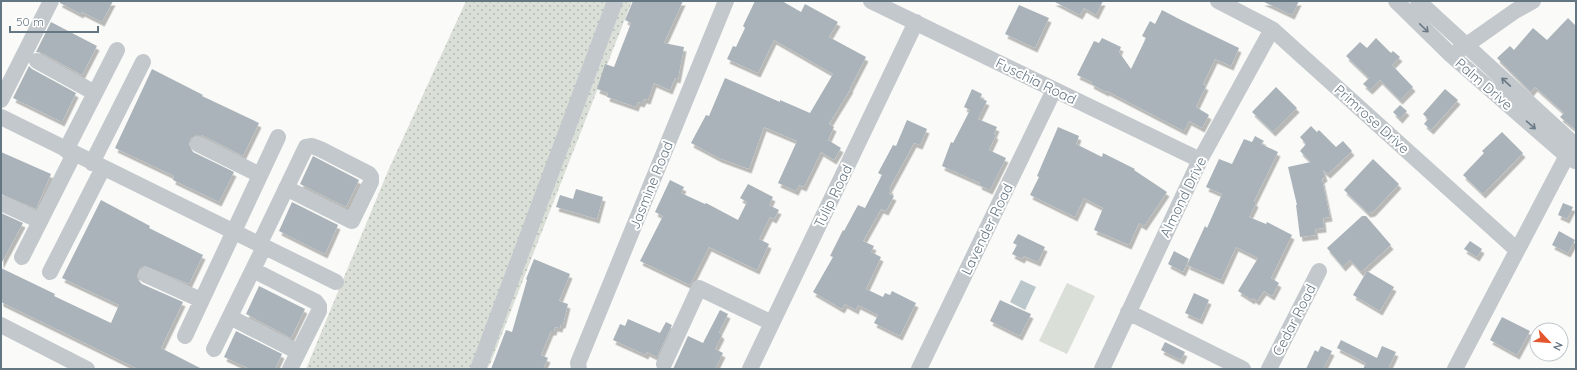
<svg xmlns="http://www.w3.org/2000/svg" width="1577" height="370" viewBox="0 0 1577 370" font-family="Quicksand,sans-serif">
  <defs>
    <pattern id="grass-dots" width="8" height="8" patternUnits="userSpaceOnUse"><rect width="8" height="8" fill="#dadfd7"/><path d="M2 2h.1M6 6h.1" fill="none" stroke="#b4b9b4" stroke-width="1.8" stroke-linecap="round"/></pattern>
    <filter id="shadow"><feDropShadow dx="2.5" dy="4.5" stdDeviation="0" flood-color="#0004"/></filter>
  </defs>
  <rect width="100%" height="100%" fill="#fafaf8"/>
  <path fill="url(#grass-dots)" d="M466,1h166l-141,361 -4,7h-181l82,-198z"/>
  <path fill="#dadfd7" d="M1067,283l28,13 -28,58 -28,-13z"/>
  <path fill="#bbc7cb" d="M1021,280l15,7 -11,23 -15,-8z"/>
  <path fill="#aab3b9" filter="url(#shadow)" d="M60,1h53l-11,21 -20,-10 -1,2 -21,-11z
    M633,1h50l-19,42 20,4 -6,32 -3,-1 -5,12 -16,-7 -6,17 -4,-1 -2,4 -4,-1 -2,5 -29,-10 1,-4 -11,-4 8,-25 9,3 17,-44 -6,-3z
    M755,1h27l19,11 4,-8 33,18 -9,15 37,20 -16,31h1l-22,36 5,3 -6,13 13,8 -7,12 -13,-8 -17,35 -5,-2 -3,6 -18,-8 19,-42 -33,-14 -15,42 -30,-11 -28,-15 15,-28 3,1 16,-38 55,24v-2l30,13 23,-39 -59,-34 -16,33 -31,-14 6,-13 3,1 9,-19 -2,-2z
    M1053,1h50l-7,14 -12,-7 -4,7z
    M1262,1h37l-7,14z
    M1019,5l30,13 -14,30 -30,-14z
    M1162,10l19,10 58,28 -8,18 -16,-7 -12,25 3,2 -10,21 13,8 -7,13 -13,-7 -5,10 -77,-40 -1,1 -15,-8 1,-2 -15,-7 17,-34 5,2 3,-5 19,9 -2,5 12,17 15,-31 -4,-2 8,-15 5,3z
    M1568,18l8,8v104l-16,-13 4,-4 -29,-26 -4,5 -34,-34 13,-12 4,4 19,-22 14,12z
    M51,22l46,24 -15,29 -40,-22 -6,-1z
    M1376,38l15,15 2,-2 7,6 -8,8 21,22 -13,13 -20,-20 -10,10 -7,-6 6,-6 -23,-22 14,-14 7,6z
    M29,66l3,3 44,24 -14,29 -49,-24z
    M152,69l51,26 -1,1 57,27 -16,33 -41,-21h-5l-7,4 -1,6 4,7 41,20 -15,30 -46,-22 1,-4 -59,-28z
    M1276,87l21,21 -24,24 -21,-20z
    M972,89l10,5 -2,4 7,3 -9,18 19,8 -3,7 2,1 -7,15 17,8 -16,32 -11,-5 1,-2 -38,-17 9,-24 2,1 17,-33 -6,-3z
    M1445,89l13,11 -27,30 -7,-6 4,-5 -5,-5z
    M1400,105l7,6 -7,8 -7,-7z
    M907,120l20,9 -7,16 -6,-2 -25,46h2l-2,5 5,2 -8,15 -5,-2 -18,32 11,5 -3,6 10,5 -15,32 17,8 2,-4 5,2 2,-4 24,12 -16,33 -26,-13 4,-8 -20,-10 -2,5 -11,-6 -3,5 -29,-17 20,-35 -3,-1 13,-26 1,1 14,-26 7,3 17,-33 -4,-2 15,-28 3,1z
    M1311,126l6,6 2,-2 17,17 7,-6 9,10 -24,23 -5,-4 2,7 -3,2 8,38 -7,1 1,10 -9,1 1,6 -16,2 -4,-32h1l-9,-38 23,-5 -11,-11 6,-7 -6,-7z
    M1058,127l21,9 -3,8 26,13 1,-4 32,16 -1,1 33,22 -23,34 -5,-3 -10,22 -35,-15 9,-22 -19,-10 -9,19 -45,-22 9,-18 -2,-1z
    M1502,132l21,21 -40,41 -20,-19 21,-22 -2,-2z
    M1255,136l9,5 -3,3 17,8 -24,49 2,2 -7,14 17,7 1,-2 25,13 -21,43 8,5 -7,13 -8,-5 -7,10 -4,-3 -1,2 -14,-9 20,-33 -22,-11 -15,33 -34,-15 18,-39 2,2 15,-34 -16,-7 13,-28 13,5 12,-25 8,3z
    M1,152l50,22 -15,35 -35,-15z
    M313,156l46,24 -13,27 -46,-23z
    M1373,159l26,25 -26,28 -5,1 -24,-23z
    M670,180l14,7 -3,6 24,11 1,-1 32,17 9,-18 -7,-4 8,-14 25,13 -4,8 10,5 -5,9 -4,-2 -11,22 10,5 -12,26 -48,-23 -19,38 -50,-24 23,-45 -8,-4z
    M576,189l27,8 -6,22 -41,-12 4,-12 13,4z
    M101,200l49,26 -1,2 54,27 -14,29 -44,-18 -5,2 -3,8 1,4 4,4 41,18 -22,46 41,21h-64l-137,-67v-34l54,26 -1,2 57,27 8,-18 -57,-27z
    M292,202l46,23 -13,29 -46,-23z
    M1563,203l10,4 -6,12 -9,-4z
    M1,213l22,10 -22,41z
    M1362,216h4l25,29 -30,27 -11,-12 -7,7 -16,-19z
    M1559,231l16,9 -7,13 -16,-8z
    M1018,234l27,13 -7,15 -14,-6 -2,3 -10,-5 5,-9 -4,-2z
    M1470,241l12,8 -5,8 -13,-8z
    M1174,251l15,8 -6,13 -15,-8z
    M534,259l36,15 -11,27 9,3 -5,20h-2l-1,4 -5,-1 -1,4h-3l-10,24 7,3 -5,11h-52l15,-39 6,2 15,-52 -1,-1z
    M1367,271l27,16 -14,24 -27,-16z
    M259,286l46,23 -14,29 -45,-24z
    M1194,293l15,7 -9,20 -15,-7z
    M1000,300l31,14 -11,22 -30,-15z
    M720,310l8,4 -9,18 3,3 -7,14 8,4 -8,16h-42l15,-33 15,7z
    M1502,317l28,14 -13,24 -27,-15z
    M628,319l32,14 6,-11 6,3 -15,32 -10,-5 -1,3 -33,-15 7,-16 5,2z
    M236,331l46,23 -7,15h-25l-26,-12z
    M1341,340l36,18 5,-12 14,6 -8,17h-25l3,-6 -29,-15z
    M1165,342l20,10 -4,8 -20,-10z
    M1321,346l11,5 -9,18h-17l9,-19 3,2z"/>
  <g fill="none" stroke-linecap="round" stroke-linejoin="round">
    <path stroke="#c3c8cc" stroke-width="16" d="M871,1l329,159
      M1218,1l54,28 245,221
      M1396,1l55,54 116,101 8,5
      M1418,1l158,145
      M1458,51l57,-40 18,-10
      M37,61l58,32
      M1,100l50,-99
      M1,117l335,165
      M198,144l62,31
      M66,150l51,-100
      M92,163l51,-101
      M1,203l39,18
      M259,245l47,-98 6,-1 8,3 49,25 2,3v5l-19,39 -66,-33
      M22,257l52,-103
      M253,270l63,32 3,4v5l-29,58
      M50,272l53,-104
      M146,275l55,25
      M1128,312l115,57
      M230,317l68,35
      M1,325l86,44
      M185,336l93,-199
      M214,349l50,-102
      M664,364l35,-76 73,35
      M478,369l137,-368
      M579,369l-1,-6 148,-362
      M750,369l166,-347
      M919,369l135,-279
      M1102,369l98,-209 72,-131
      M1269,369l50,-98
      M1455,369l118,-225"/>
  </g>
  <defs><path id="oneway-shaft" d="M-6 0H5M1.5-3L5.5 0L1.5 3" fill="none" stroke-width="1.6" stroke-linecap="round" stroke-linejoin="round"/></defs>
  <g stroke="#6a7a87">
    <use href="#oneway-shaft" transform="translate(1424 28) rotate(44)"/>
    <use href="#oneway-shaft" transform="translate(1506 82) rotate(-137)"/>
    <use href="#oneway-shaft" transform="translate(1531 125) rotate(41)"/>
  </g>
  <g text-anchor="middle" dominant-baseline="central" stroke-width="4" stroke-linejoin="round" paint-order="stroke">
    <g font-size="14" fill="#657683" stroke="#fff">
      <text transform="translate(1036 81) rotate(26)">Fuschia Road</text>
      <text transform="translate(1484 84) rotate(41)">Palm Drive</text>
      <text transform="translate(1372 119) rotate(42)">Primrose Drive</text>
      <text transform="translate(651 185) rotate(-68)">Jasmine Road</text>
      <text transform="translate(833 196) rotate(-64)">Tulip Road</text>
      <text transform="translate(1183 197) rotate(-64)">Almond Drive</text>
      <text transform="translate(987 229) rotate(-64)">Lavender Road</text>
      <text transform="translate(1294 320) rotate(-63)">Cedar Road</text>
    </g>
  </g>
  <rect width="1577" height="370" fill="none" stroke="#657683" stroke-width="4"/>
  <g transform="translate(1549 342) rotate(116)"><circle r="19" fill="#ffffff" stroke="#c1c8cd"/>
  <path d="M0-3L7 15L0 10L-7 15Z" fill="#e4572e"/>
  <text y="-6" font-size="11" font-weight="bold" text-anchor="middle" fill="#657683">N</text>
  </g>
  <path d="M10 26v6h88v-6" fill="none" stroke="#657683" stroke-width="2"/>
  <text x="16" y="26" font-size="12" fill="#657683" stroke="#ffffff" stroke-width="3" paint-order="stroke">50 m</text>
</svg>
